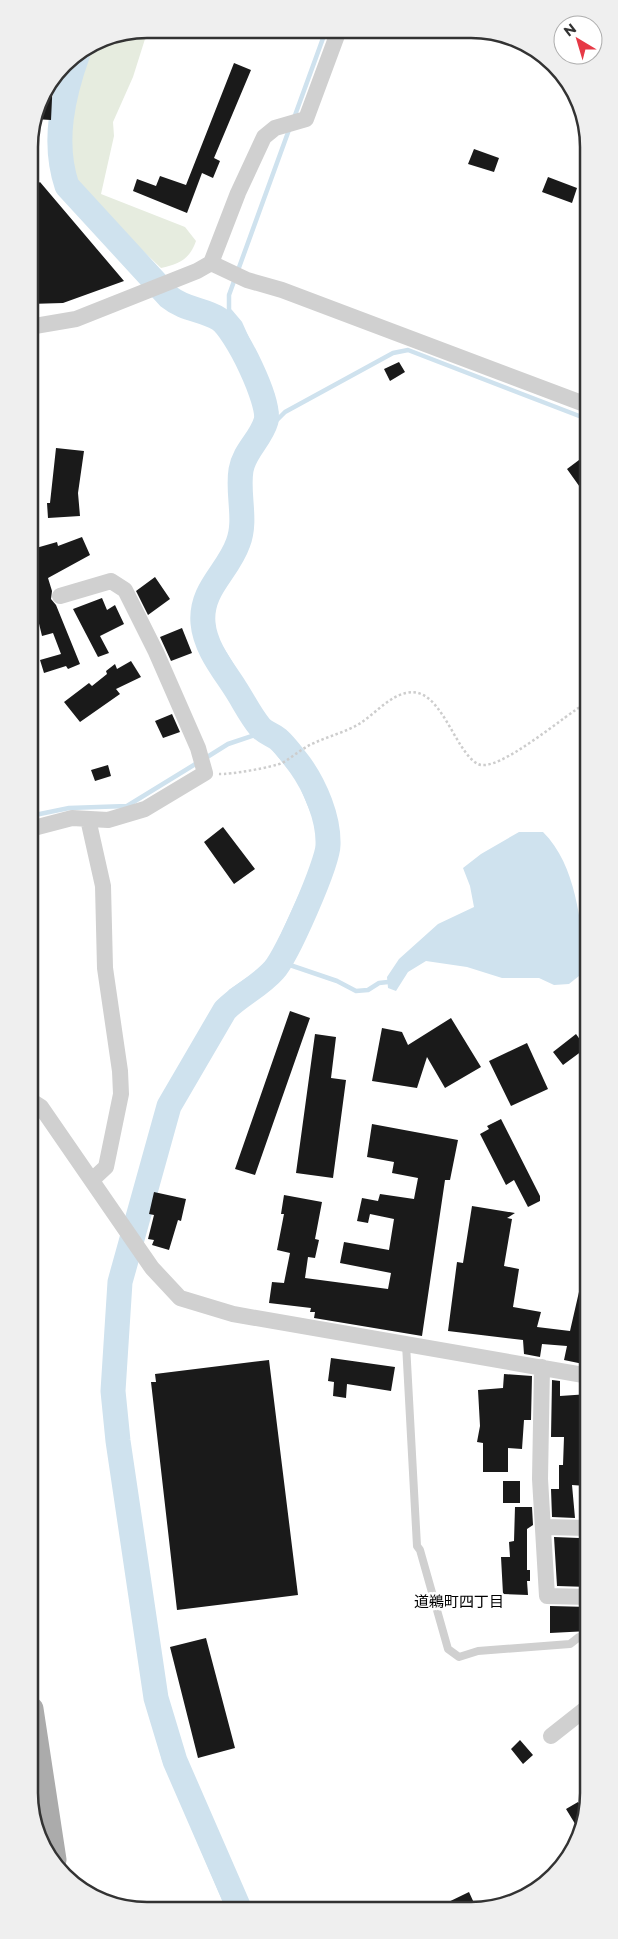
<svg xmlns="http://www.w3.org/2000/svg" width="618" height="1939" viewBox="0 0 618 1939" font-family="Montserrat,'Noto Sans JP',sans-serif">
  <rect width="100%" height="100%" fill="#fff"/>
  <path fill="#e6ecdf" d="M137,30l8,9 -12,38 -20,45 1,14 -13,58 84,33 11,14c-6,18 -17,23 -35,27l-82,-78c-3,-4 -7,-9 -9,-13 -6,-18 10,-117 21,-132 8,-12 33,-12 46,-15z"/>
  <path fill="#cfe2ee" d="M519,832h24c34,34 37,90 43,134l-7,10 -10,8 -15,1 -15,-7h-37l-35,-11 -41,-6 -18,11 -12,19 -8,-3 -1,-11 12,-18 39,-35 36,-17 -4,-21 -7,-18 18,-14z"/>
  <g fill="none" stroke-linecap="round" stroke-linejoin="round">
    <path stroke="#cfe2ee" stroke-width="4.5" d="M294,118l32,-88
      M274,423l11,-11 108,-59 15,-3 179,69
      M261,713l-46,-75 -3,-12v-16l4,-15 25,-37 8,-19 1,-70 6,-13 15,-22 5,-22 -4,-18 -32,-71 -11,-13v-15l61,-168
      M204,759l24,-15 36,-12
      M30,816l39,-8 58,-2 70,-43
      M281,962l56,19 19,10 12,-1 11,-7 9,-1
      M127,1223l35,-121 47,-84 22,-27 34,-23 7,-9 40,-88 6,-18 1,-14 -1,-14 -19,-46 -27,-33
      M123,1235l-11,42 -8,109 9,80 35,233 16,60 64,149"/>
    <path stroke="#cfe2ee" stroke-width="25" d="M78,53c-15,42 -26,89 -11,133l102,111c16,13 34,12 50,22 17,11 52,84 47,102 -5,18 -22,30 -25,49 -4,24 6,50 -3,73 -10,29 -38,46 -35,80 2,24 19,45 32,65 8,12 15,27 25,39 5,6 12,7 18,12 7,6 16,18 22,26 15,21 29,53 28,80 0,18 -41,111 -54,125 -14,16 -34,25 -49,40l-56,96 -49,176 -7,109 5,50 38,257 19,63 64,147"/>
  </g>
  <path fill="#1a1a1a" d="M234,63l17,7 -37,88 6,3 -7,17 -11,-5 -15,40 -54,-22 4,-12 19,7 4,-10 26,9z
    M53,78l-2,42 -17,-1 4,-18z
    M474,149l25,9 -5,14 -26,-8z
    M548,177l29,11 -5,15 -30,-11z
    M40,182l84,99 -61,22 -34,1v-114z
    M399,362l6,10 -15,9 -6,-12z
    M56,448l28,3 -6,42 2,23 -32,2 -1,-15h3z
    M587,454v43l-20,-28z
    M82,537l8,18 -42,23 4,13 -1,8 5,6 24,59 -12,5 -2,-3 -22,7 -4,-13 21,-6 -8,-21 -11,3 -7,-29 4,-1 -9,-33 -1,-23 28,-8 1,4z
    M155,577l15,22 -22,16 -12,-24z
    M102,598l5,12 8,-5 9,19 -24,12 9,17 -11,4 -25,-48z
    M182,628l10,25 -21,8 -11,-24z
    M131,661l10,16 -25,12 4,5 -40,28 -16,-20 25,-19 3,3 15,-12 -1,-3 9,-7 2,5z
    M172,714l8,18 -17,6 -8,-17z
    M108,765l3,11 -16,5 -4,-11z
    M223,827l32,42 -21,15 -30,-42z
    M290,1011l20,7 -55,157 -20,-6z
    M451,1018l30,49 -36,21 -18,-31 -10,31 -45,-7 10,-53 20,4 6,13z
    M315,1034l21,3 -5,41 15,2 -13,98 -37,-5z
    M576,1034l10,14 -23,17 -10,-13z
    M527,1043l21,46 -37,17 -22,-45z
    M501,1119l39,77v5l-12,6 -14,-27 -8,5 -26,-51 9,-5 -2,-3z
    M372,1124l86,16 -8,40h-5l-23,156 -108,-18 1,-6h-5l1,-4 -42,-5 3,-21 12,1 6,-30 -13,-3 7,-36h-3l3,-19 38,7 -7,37 4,1 -4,18 -7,-1 -3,21 83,11 3,-16 -51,-10 4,-21 45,8 5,-31 -24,-5 -2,9 -11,-2 5,-23 16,3 2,-7 34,5 4,-21 -26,-5 2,-11 -27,-5z
    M154,1192l32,7 -5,22 -3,-1 -9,30 -17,-5 2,-5 -6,-1 6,-24 -5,-1z
    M472,1206l43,7 -8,5 5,1 -8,47 15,3 -6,38 28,5 -4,15 33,4 14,-61h4v95l-24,-5 3,-14 -25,-2 -2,13 -16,-3 -1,-14 -75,-9 9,-69 6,1z
    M331,1358l64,9 -4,24 -44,-7 -1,14 -13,-2 1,-14 -6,-1z
    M269,1360l29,235 -121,15 -26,-228h5l-1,-8z
    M504,1374l28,2 -1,44h-7l-2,29 -14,-1v24h-25v-29l-6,-1 3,-16 -2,-36 25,-2z
    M552,1380l8,1v15l29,-2v32h-5v23h3l-1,37 -14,-1 3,33 -23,-1 -1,-28h8v-24h4l1,-28h-13z
    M503,1481h17v22h-17z
    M515,1507h17l1,18 -6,4v41h3v11h-3l1,14 -25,-1 -2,-37h9l-1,-15 5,-1z
    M554,1537l25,1 8,11 -8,31 10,-1v8l-32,-1z
    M550,1606l39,1v24l-39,2z
    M206,1638l29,110 -37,10 -28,-111z
    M520,1740l13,15 -10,9 -12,-15z
    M578,1802l8,12 -2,9 -7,4 -11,-18z
    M469,1892l5,11 -10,5h-28z"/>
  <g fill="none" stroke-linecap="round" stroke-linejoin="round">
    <path stroke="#cdcdcd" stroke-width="2.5" stroke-dasharray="2.5 2.5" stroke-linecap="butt" d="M219,774c10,1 54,-7 63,-11 11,-6 20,-15 32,-20 15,-7 32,-11 45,-19 16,-10 29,-27 47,-31 35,-9 48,59 72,71 20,10 89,-51 110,-62"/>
    <path stroke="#d0d0d0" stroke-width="8" d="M406,1344l11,202 3,4 28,99 11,8 19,-6 92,-7 9,-7h10"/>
    <path stroke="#d0d0d0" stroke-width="16" d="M211,263l36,17 35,10 305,115
      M29,327l47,-8 121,-48 14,-8 27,-70 26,-56 11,-9 31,-9 33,-89
      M88,819l15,67 2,82 15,103 1,23 -15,73 -14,13
      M30,829l42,-11 36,2 37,-11 60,-36 -7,-25 -42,-96 -31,-62 -14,-9 -51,15
      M30,1100l11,7 111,161 28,30 53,16 356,62
      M542,1367l-2,112 7,117 42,1
      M543,1527l46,1
      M551,1736l38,-30"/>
    <path stroke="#ababab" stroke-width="25" d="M31,1709l23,151"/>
  </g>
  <g text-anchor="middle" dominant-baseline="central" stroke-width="5" stroke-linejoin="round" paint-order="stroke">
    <g font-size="15" fill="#000" stroke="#fff">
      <text x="459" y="1601">道鵜町四丁目</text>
    </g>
  </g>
  <path d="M0 0H618V1939H0ZM147 38H471A109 109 0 0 1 580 147V1793A109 109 0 0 1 471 1902H147A109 109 0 0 1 38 1793V147A109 109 0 0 1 147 38Z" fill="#efefef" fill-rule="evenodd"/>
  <path fill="none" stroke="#333" stroke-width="2.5" d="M147 38H471A109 109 0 0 1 580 147V1793A109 109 0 0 1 471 1902H147A109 109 0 0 1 38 1793V147A109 109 0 0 1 147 38Z"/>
  <g transform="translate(578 40) rotate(322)"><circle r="24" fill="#ffffff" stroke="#adadad"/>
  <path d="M0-4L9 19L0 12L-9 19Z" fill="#e63946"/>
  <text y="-8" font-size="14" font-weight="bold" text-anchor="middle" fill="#333333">N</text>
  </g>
</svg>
